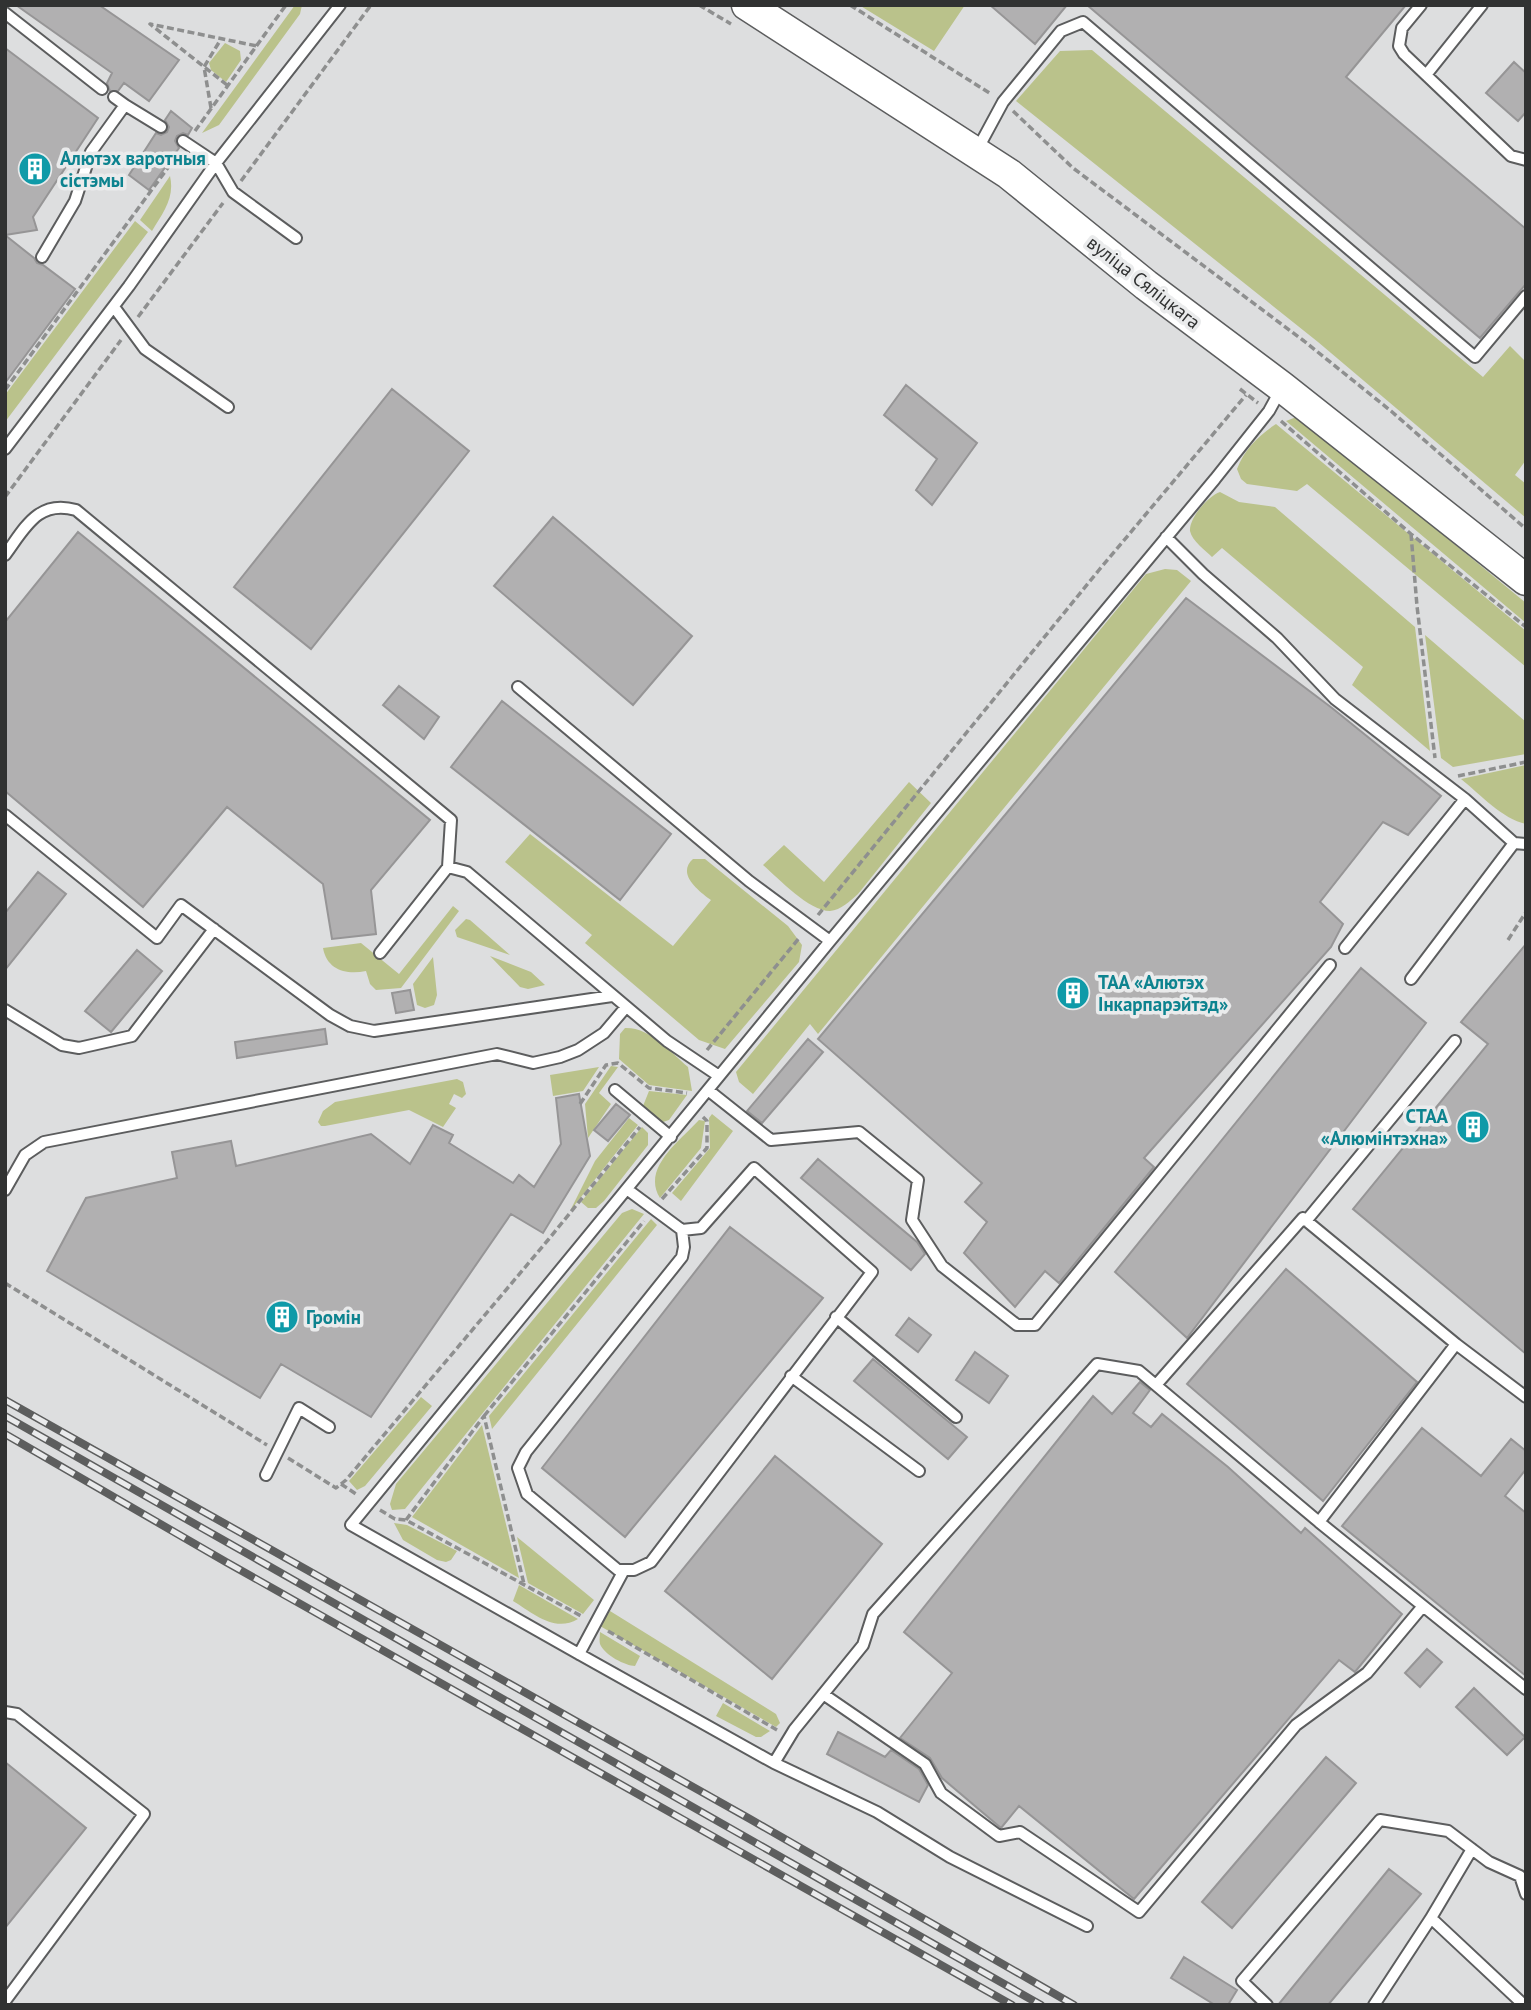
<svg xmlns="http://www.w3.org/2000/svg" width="1531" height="2010" viewBox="0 0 1531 2010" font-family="'PT Sans',sans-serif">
  <rect width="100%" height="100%" fill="#dddedf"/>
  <path fill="#bac28b" d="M295,5h7l-2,9 -81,111 -17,8z
    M859,5h106l-31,46z
    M225,43l15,8 1,9 -15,22 -15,-12 -2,-7z
    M1092,50l391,327 27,-31 16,16v98l-11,15 11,9v34l-208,-176 -302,-241 44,-50z
    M170,176c5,22 -7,37 -18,55l-12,-11z
    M135,221l13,11 -143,190v-27z
    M1299,416l227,187v20l-240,-202z
    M1276,424l250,207v36l-219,-183 -10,7 -50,-7 -6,-5 -4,-10c7,-19 22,-34 39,-45z
    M1220,492l19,10 36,5 140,120 15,124 -78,-66 11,-18 -141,-119 -10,9c-6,-6 -20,-16 -22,-26 -1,-13 18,-35 30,-39z
    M1165,569l12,1 14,11 -373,453 -8,-10 -57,70 -14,-12 -3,-10 410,-498z
    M1425,635l101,87v32l-73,13 -12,-9z
    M1526,765v59c-24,-5 -46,-30 -65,-45z
    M909,782l22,21 -73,91c-8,7 -17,16 -28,17 -21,0 -51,-32 -67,-46l21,-20 40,37z
    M530,834l143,112 38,-46c-12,-9 -35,-26 -18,-41h12l83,67 14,19 -3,17 -74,87 -26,-9 -114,-97 7,-8 -87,-73z
    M453,906l6,5 -58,77 -25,2 -6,-6 -4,-13c-20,4 -39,-1 -43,-23l38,-5 38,31z
    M466,919l4,1 40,35 -53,-18 -2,-7z
    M490,956l41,16 14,13 -17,4 -8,-2z
    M433,957l4,38 -3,10 -9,3 -8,-3 -4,-21z
    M625,1028c25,-1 44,23 63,39l4,24 -43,-6 -30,-26 1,-25z
    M611,1066l7,1 -19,26 12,11 -23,34 -3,-34z
    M599,1067l-16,24 -30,5 -3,-21z
    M457,1079l6,3 3,12 -4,4 -8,-4 -5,10 7,4 -13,19 -34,-17 -84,16h-4l-3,-4 5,-11 12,-9z
    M649,1091l38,4 -18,25 -9,3 -12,-9 -5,-8z
    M712,1114l21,17 -52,70 -9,-8 38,-45 -1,-30z
    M629,1118l9,7 -68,86 25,-50z
    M699,1120l6,1 -4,27 -41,50c-19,-30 21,-58 39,-78z
    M642,1127l6,6v12l-44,56 -8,7h-8l-7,-6z
    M632,1209l12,5 -239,295 -13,1 -2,-6 6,-20 226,-271z
    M651,1219l6,6 -165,204 -3,-13z
    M421,1397l11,9 -67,80 -8,4 -8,-9z
    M482,1425l37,153 -107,-61z
    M394,1523l13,2 50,26 -6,9 -5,2 -9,-2 -34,-20z
    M517,1537l77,63 -11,14 -55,-31z
    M519,1585l59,34c-24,14 -45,-6 -65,-18z
    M610,1611l166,103 4,9 -4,4 -176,-101z
    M600,1632l40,24 -5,10c-9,0 -31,-11 -35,-22 -1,-4 0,-8 0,-12z
    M723,1703l47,28 -9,6h-5l-40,-21z"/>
  <path fill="#b1b0b1" stroke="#969596" stroke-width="2" d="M16,5h83l80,55 -30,41 -25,-18 -6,8h-8l-3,-8 5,-10z
    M990,5h77l-32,39z
    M1087,5h319l-60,72 180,152v55l-46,54z
    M5,48l93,70 -65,99 4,13 -32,5z
    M1514,62l12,11v39l-8,9 -32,-28z
    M171,111l21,17 -4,7 -5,-2 -6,3 -2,5 4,7 -30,42 -20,-15 27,-42 5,2 6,-3 2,-5 -4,-7z
    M5,235l29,23 3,5 6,2 32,24 -70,94z
    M906,385l71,58 -45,62 -16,-15 21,-31 -53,-44z
    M392,389l77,62 -158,198 -77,-62z
    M553,517l139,119 -59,69 -139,-119z
    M78,532l352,288 -59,70 5,44 -44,5 -9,-55 -96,-77 -84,100 -138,-116v-169z
    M1186,598l146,110 109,88 -33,39 -25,-13 -63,80 23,22 -12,23 -187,211 10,9 -95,116 -14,-12 -30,36 -51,-54 23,-31 -22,-20 17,-19 -164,-144z
    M399,686l40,31 -15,22 -41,-34z
    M502,701l169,133 -51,66 -169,-133z
    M38,872l28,22 -61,76v-57z
    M1526,944v410l-173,-145 135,-165 -27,-22z
    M137,950l25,21 -51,61 -26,-21z
    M1361,968l65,55 -239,315 -72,-66z
    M410,990l4,20 -18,3 -4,-20z
    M325,1029l2,15 -90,14 -2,-16z
    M808,1039l15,13 -61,71 -15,-12z
    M579,1094l11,62 -47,77 -32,-19 -140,203 -90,-53 -21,34 -213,-127 39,-73 91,-20 -5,-26 59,-11 5,25 135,-32 39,30 23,-39 20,10 -4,8 64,40 6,-8 15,12 27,-43 -5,-46z
    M616,1104l14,11 -22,26 -14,-11z
    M818,1159l99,83 8,12 -14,16 -110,-92z
    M730,1227l93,71 -198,239 -83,-69z
    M1286,1269l131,113 -94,119 -136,-117z
    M909,1318l22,17 -13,17 -22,-17z
    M975,1352l33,24 -19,27 -33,-23z
    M873,1359l94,78 -19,22 -94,-78z
    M1140,1382l10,8 -17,23 18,14 11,-13 66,53 73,66 4,-5 97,86 -47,58 -16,-12 -205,239 -115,-93 -18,22 -59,-50 -12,-20 -30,-20 52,-65 -48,-41 189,-236 19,18z
    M1422,1428l59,48 30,-37 15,12v18l-21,27 21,17v163l-184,-150z
    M775,1456l107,88 -110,135 -107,-88z
    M1427,1649l15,13 -22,25 -15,-14z
    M1474,1688l51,49 -18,18 -51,-48z
    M838,1732l47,25 6,-7 28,19 9,16 -9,17 -92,-48z
    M1326,1757l30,26 -124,145 -30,-26z
    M5,1762l81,66 -81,100z
    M1389,1869l32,25 -93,111h-50z
    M1184,1957l53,33 -9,15h-13l-44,-27z"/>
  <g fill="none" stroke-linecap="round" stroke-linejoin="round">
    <defs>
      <path id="service" d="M1421,5l-19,23 -3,18 5,8 107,102 15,4
        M5,13l97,76
        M1426,75l56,-70
        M114,97l11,8
        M183,141l33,22 17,29 63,46
        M976,152l27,-50 58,-71 22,-9 392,335 51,-61
        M42,257l33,-56 16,-49 34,-47 36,22
        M114,307l31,42 83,58
        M5,449l124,-163 87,-123 124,-158
        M1166,537l37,37 74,64 58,61 130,100 49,44 12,1
        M5,555c20,-27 33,-56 71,-45l375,310 -3,47
        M518,687l231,194 81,60
        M5,815l152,123 24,-33 149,110 20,11 24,5 238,-35
        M1345,948l120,-149
        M380,953l68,-86 19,5 200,169 52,35
        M1411,979l103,-136
        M5,1010l57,35 17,3 53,-12 82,-107
        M615,1090l56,47
        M708,1090l63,50 88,-8 59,48 -6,40 30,46 75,59h18l295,-360
        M5,1190l20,-35 19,-13 453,-88 36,9 27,-6 18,-7 26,-17 22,-26
        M628,1190l54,40 2,17 -2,10 -156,195 -8,16 9,26 91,76h16l17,-8 221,-290 -118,-104 -53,60 -19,2
        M1306,1221l149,-180
        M836,1317l120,100
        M791,1376l128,95
        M1156,1385l147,-167 153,126
        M1526,1397l-70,-53 -137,178 207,167
        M266,1475l33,-67 30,19
        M624,1570l-45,84 -228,-129 479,-584 385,-462 54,-68 12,-22
        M579,1654l195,109 20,-33 69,-85 10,-31 224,-250 42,7 180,151
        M823,1694l102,70 16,29 58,43 21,-4 119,80 157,-187 71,-52 56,-67
        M5,1712l12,2 127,100 -139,187
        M774,1763l103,49 73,45 137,69
        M1472,1849l-41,69 93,87
        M1267,2005l-25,-24 138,-161 68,11 41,31 31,14 6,18
        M1374,2005l57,-87"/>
      <path id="secondary" d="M747,5l262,169 137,111 136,102 244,193"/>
    </defs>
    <use href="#service" stroke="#5c5d5e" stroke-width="14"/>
    <use href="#secondary" stroke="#5c5d5e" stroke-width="33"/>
    <path stroke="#8e8f8f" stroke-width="3.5" stroke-dasharray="7 3.5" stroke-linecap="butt" d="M699,5l32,19
      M850,5l141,89
      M227,85l-77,-61 107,22
      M211,108l-7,-41 17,-28
      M1013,111l60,57 231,173 87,70 135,118
      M195,131l91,-126
      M241,181l130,-176
      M138,317l85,-114
      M1240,389l18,14
      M5,390l173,-236
      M1281,421l130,113 115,93
      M5,497l116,-157
      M1411,534l6,72 18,152
      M1458,776l68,-14
      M818,915l281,-345 147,-175
      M1508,940l18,-28
      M707,1050l93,-113
      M580,1104l26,-39 12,-2 31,25 38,5
      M662,1199l45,-51v-27l-4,-4
      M5,1283l262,162
      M484,1416l160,-195
      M288,1458l48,30 10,-8 202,-240 92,-113
      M341,1484l15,10
      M380,1510l15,9 11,1 177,97
      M406,1520l78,-104 40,168
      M608,1631l169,99"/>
    <use href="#service" stroke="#fff" stroke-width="10"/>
    <use href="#secondary" stroke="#fff" stroke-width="30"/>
    <defs>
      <path id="rail" d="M5,1400l745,419 324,186
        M5,1416l1036,589
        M5,1434l221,128 786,443"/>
    </defs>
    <use href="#rail" stroke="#5d5e5e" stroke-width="8"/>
    <use href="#rail" stroke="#eaebec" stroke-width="5" stroke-dasharray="16" stroke-linecap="butt"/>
  </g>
  <defs>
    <symbol id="building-disc" viewBox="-11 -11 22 22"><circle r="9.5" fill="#0f9aa8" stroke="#eaebec"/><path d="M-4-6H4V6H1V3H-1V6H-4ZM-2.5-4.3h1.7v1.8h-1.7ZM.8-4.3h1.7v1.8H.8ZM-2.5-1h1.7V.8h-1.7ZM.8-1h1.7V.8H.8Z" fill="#fff"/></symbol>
  </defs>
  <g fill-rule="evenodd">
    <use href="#building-disc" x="16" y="150" width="38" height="38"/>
    <use href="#building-disc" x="1054" y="974" width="38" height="38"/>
    <use href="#building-disc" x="1454" y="1108" width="38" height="38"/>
    <use href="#building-disc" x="263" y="1298" width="38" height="38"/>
  </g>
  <g text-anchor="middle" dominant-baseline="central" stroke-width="7" stroke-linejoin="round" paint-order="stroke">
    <g font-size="19" font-weight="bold" fill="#0d838f" stroke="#eaebec" text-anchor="start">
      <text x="60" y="158">Алютэх варотныя<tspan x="60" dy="22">сістэмы</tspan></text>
      <text x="1098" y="982">ТАА «Алютэх<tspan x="1098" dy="22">Інкарпарэйтэд»</tspan></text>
      <text x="1448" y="1116" text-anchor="end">СТАА<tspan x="1448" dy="22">«Алюмінтэхна»</tspan></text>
      <text x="306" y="1317">Громін</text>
    </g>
    <g font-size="19" fill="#313232" stroke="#eaebec">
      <text transform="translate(1144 282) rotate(38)">вуліца Сяліцкага</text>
    </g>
  </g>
  <rect width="1531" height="2010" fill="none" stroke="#313232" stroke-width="14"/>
</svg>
